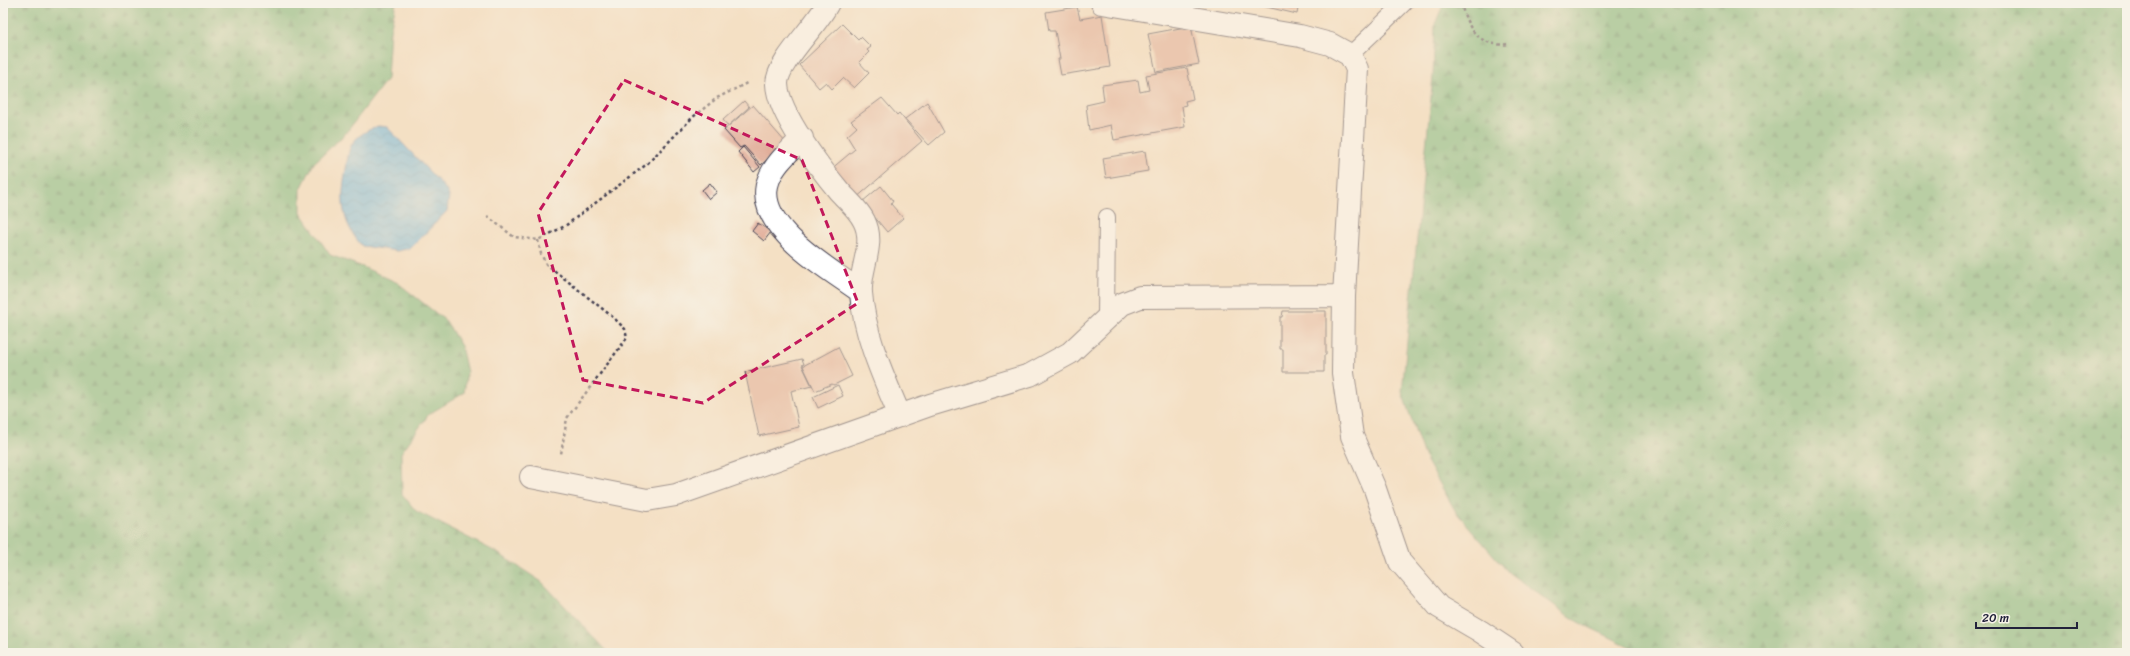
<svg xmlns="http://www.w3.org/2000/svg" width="2130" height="656" viewBox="0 0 2130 656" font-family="Sriracha,sans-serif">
  <defs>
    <pattern id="forest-firs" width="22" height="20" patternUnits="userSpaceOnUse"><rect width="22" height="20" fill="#72b87d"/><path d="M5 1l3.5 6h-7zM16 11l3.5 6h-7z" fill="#5d9568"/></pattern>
    <pattern id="water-waves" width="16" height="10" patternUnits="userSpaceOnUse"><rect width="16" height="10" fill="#69b8e4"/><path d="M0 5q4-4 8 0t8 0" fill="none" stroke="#5695ba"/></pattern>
  </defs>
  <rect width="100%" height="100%" fill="#f7f3e8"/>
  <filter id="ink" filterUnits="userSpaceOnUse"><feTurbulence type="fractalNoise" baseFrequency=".025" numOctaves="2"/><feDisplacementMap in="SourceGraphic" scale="8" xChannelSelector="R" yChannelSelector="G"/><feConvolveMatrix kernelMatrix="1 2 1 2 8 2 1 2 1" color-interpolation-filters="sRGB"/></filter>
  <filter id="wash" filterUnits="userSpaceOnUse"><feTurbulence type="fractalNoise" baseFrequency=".012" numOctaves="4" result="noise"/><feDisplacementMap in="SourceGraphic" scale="16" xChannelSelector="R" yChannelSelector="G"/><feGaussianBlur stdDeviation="0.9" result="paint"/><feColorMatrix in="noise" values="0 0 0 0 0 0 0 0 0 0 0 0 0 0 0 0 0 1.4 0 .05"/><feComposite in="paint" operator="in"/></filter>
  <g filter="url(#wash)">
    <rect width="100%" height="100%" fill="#f4e0c4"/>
    <path fill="url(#forest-firs)" stroke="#4a6d5c" d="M3,3h393l-6,28 -3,48 -41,54 -32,30 -13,26v23l29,43 33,12 35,16 48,38 15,25 6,26 -3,21 -35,21 -28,39 1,41 14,17 80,41 46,30 67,71h-606z
      M1444,3h683v650h-484l-65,-31 -69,-49 -53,-61 -32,-56 -22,-64 31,-316 2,-52z"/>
    <path fill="url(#water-waves)" stroke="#466d90" d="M378,126l9,1 58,61 4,8 -2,15 -36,37 -14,3 -35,-5c-21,-24 -22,-46 -16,-77 1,-6 2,-15 4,-21 5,-12 18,-18 28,-22z
      M1096,646l26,1 33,6h-131l31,-4z"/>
    <g id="blocks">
      <path fill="#e0a994" d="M1249,3h50l-2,11z
        M1077,7l3,12 22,-4 8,52 -49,8 -3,-16h2l-5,-28h-6l-3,-19z
        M842,24l16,16 3,-3 10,10 -4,3 2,2 -10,10 10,11 -15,15 -11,-10 -11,11 -6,-7 -7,6 -20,-23z
        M1191,26l8,38 -43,8 -8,-38z
        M1187,68l6,31 -8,2 1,4 -4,1 3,21 -71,13 -3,-15 -22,5 -3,-25 18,-4 -2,-16 36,-5 2,12 9,-2 -3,-15z
        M882,98l15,17 2,-2 23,28 -67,58 -25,-29 25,-21 -8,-13 10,-9 -6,-6z
        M744,101l5,6 -21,19 -5,-6z
        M927,102l17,30 -15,13 -24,-26z
        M753,105l33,38 -25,22 -17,-19 -4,2 -16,-18z
        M743,147l17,20 -6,5 -16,-20z
        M1145,151l3,20 -42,7 -3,-20z
        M710,183l7,9 -8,7 -7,-9z
        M881,186l12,15 -2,3 12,14 -16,14 -25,-30z
        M758,223l13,9 -7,9 -12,-10z
        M1283,311h43v44h-2v17h-41v-23h-3v-32h2z
        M838,347l14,29 -18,9 -2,-1 -17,7 -12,-25z
        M802,359l2,5 -2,1 10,21 -21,5 8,36 -40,9 -14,-64z
        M838,385l5,11 -25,12 -5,-11z"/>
    </g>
  </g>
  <g filter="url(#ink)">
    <use href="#blocks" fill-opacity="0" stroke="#423e50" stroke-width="1"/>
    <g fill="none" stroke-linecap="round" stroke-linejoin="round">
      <defs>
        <path id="service" d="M1350,55l54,-52
          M1106,319l1,-102"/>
        <path id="minor" d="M828,3c-11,23 -51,59 -51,81 1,29 43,84 62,107 8,9 20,19 25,30 12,23 -5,48 -3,72 3,42 23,85 39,123
          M1102,3l198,33 30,8 20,11 7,14 -13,227 -1,77 9,63 23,53 25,73 39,45 41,24 33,22
          M802,138c-11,12 -27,25 -33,41 -19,46 61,90 92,113
          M531,477l116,23 29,-5 254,-90 100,-30 40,-22 52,-49 18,-7 204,-1"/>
      </defs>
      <use href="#service" stroke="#423e50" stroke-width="18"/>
      <use href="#minor" stroke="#423e50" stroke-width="24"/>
      <path stroke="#423e50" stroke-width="2.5" stroke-dasharray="3 3" stroke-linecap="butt" d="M1461,3c6,26 19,45 48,41
        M487,216l27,21 24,3 27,-14 82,-62 46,-47 24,-19 32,-16
        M538,240l3,14 5,10 68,54 11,11 2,9 -60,80 -6,36"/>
      <use href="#service" stroke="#fff" stroke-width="16"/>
      <use href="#minor" stroke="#fff" stroke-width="22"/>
    </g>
  </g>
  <path d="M0 0H2130V656H0ZM624,80l178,80 56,143 -155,100 -120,-23 -45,-167z" fill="#f4e0c4" fill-opacity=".55" fill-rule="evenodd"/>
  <path fill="none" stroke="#c2185b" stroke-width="3" stroke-dasharray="8 5" stroke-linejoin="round" d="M624,80l178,80 56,143 -155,100 -120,-23 -45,-167z"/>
  <rect width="2130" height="656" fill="none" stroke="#f7f3e8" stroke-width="16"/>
  <path d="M1976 622v6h101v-6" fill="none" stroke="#22223b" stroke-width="2"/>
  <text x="1982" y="622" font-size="12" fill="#22223b" stroke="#f7f3e8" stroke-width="3" paint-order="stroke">20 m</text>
</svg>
